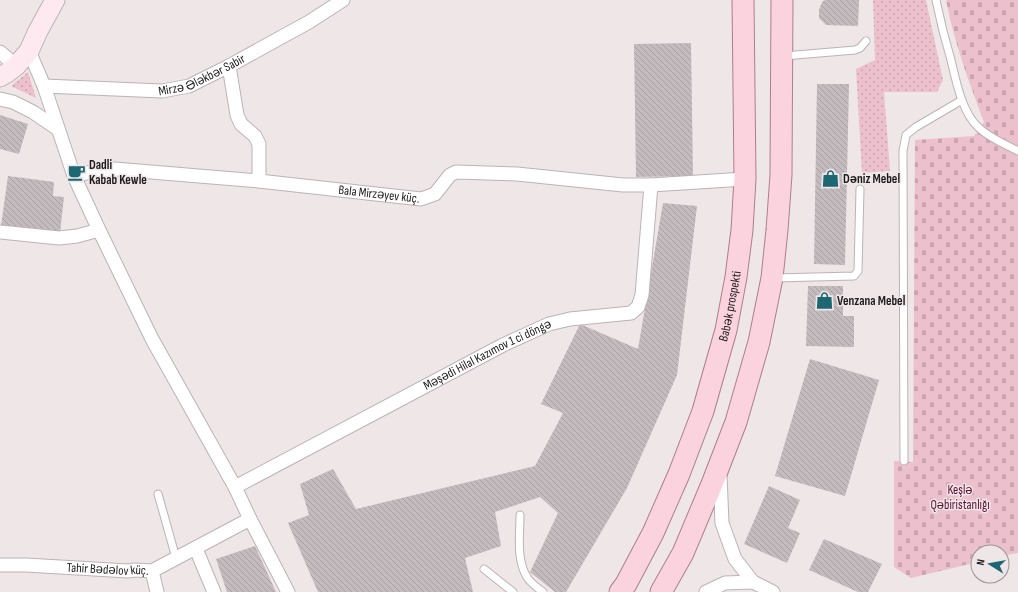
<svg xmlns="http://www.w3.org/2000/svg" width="1018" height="592" viewBox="0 0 1018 592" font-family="'Sofia Sans Condensed',sans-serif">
  <defs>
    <pattern id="grass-dots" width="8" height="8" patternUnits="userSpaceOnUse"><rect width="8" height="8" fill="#ecc0cd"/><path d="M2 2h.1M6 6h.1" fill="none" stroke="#caa4b0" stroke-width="1.8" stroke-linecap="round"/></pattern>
    <pattern id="cemetery-stones" width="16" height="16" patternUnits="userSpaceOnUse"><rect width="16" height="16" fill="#ecc0cd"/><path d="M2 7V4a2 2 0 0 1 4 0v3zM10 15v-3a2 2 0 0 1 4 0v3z" fill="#caa4b0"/></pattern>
    <pattern id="building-back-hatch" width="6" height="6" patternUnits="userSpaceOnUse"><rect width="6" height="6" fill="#c4bbbe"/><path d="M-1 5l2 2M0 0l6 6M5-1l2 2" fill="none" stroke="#a8a0a3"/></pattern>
  </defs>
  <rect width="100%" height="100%" fill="#efe6e8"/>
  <path fill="url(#grass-dots)" d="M873,0h53l17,80 -6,12h-53l6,79 -28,2 -6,-104 19,-9z
    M28,72l8,26 -25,-12z"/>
  <path fill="url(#cemetery-stones)" d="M946,0h72v553l-16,3v-4h-24v10l-67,16 -17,-11v-106l19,1 2,-322 59,-4 10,-14c-15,-40 -30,-80 -38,-122z"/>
  <path fill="url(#building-back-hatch)" d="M825,0h34l-1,26 -32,-1 -7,-7v-8l3,-8z
    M691,43l2,133 -57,1 -2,-133z
    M817,84h32l-4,181 -31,-1z
    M0,115l28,9 -9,30 -19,-5z
    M8,176l46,6 -1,14 11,1 -4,36 -59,-7z
    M663,203l34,3 -20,169 -50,113 -61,104h-11l-25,-20 28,-59 -18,-16 -45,15 6,34 -36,12 8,34h-155l-30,-69 21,-8 -9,-31 33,-15 23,40 179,-43 28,-53 -22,-9 39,-80 58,25z
    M808,286h35v30h11v31l-48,-1z
    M810,359l69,21 -34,116 -70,-20z
    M769,486l31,14 -12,28 12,5 -13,30 -43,-19z
    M824,539l58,25 -14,28h-10l-49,-22z
    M255,546l21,46h-49l-11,-33z"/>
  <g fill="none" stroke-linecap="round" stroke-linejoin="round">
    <defs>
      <path id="lane" d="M936,0c4,20 9,40 15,60 5,21 11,52 27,67 11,11 27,17 40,24
        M784,56l71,-6 5,-2 6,-7
        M774,278l80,-2 4,-5 2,-82
        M904,461l-1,-310 3,-16 10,-8 46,-27
        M158,494l18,64
        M520,515c0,19 -4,45 7,62 3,6 11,11 16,15
        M484,569l29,23"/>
      <g id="street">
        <path d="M29,51l15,35 30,90 25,54 53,109 83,148 15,32 38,73"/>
        <path d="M0,52l16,14"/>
        <path d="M229,66l8,49 4,9 14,12 4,8v37"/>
        <path id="s1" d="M44,86l118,5 27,-5 40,-20 80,-44 34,-22"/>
        <path d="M0,99l13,3 20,10 25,17"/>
        <path id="s2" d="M74,176l25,-6 16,-1 144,12 162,18 14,-5 15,-19 6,-3 61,2 106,11h28l94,-6"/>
        <path d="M0,232l59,6 18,-2 22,-6"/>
        <path d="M720,475l2,48 13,36 18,23 20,10"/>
        <path id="s3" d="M235,487l268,-142 46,-21 21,-5 61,-6 7,-6 4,-12 9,-110"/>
        <path d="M196,549l18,43"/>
        <path id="s4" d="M0,565h26l102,6 7,-1 17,1 98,-52"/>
        <path d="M152,571l5,21"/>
        <path d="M706,592l19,-9 28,-1"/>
      </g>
      <path id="secondary" d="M0,77l7,-4 9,-7 13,-15 9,-20 17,-31"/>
      <g id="primary">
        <path id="s5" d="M620,592l6,-8 27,-51 26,-59 24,-63 23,-81 10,-53 6,-47 3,-51 -2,-179"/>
        <path d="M661,592l22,-39 29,-69 24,-62 23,-80 13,-64 5,-48 4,-55 1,-175"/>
      </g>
    </defs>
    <use href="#lane" stroke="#bbb3b5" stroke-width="9"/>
    <use href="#street" stroke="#bbb3b5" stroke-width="15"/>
    <use href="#secondary" stroke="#bbb3b5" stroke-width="21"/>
    <use href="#primary" stroke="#ac7f8d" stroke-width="23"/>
    <use href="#lane" stroke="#fff" stroke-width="7"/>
    <use href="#street" stroke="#fff" stroke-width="13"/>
    <use href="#secondary" stroke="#fde9ef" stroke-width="19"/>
    <use href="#primary" stroke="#fbd3df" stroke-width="21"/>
  </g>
  <defs>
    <symbol id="cafe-bare" viewBox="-9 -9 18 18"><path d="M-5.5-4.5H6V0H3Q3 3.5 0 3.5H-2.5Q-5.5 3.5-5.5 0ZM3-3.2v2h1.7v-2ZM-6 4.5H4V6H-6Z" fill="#1d6772" stroke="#efe6e8" stroke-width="2.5" paint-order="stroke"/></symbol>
    <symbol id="shop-bare" viewBox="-9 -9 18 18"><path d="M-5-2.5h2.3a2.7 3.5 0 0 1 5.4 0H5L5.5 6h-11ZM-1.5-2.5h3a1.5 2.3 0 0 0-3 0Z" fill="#1d6772" stroke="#efe6e8" stroke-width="2.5" paint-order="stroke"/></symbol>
  </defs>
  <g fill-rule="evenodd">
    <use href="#cafe-bare" x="64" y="160" width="25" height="25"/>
    <use href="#shop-bare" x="818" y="166" width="25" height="25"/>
    <use href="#shop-bare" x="812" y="288" width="25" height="25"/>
  </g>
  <g text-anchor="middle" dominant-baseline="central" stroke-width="3" stroke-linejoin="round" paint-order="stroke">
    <g font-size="13" fill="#1f1c1d" stroke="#efe6e8">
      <text stroke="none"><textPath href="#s1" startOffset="161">Mirzə Ələkbər Sabir</textPath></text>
      <text stroke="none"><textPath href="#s2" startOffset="307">Bala Mirzəyev küç.</textPath></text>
      <text stroke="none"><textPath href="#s5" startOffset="308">Babək prospekti</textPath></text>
      <text stroke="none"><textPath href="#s3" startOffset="285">Məşədi Hilal Kazımov 1 ci döngə</textPath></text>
      <text stroke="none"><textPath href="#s4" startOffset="108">Tahir Bədəlov küç.</textPath></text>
    </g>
    <g font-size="13" font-weight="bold" fill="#1f1c1d" stroke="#efe6e8" text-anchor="start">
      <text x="89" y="165">Dadli<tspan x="89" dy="15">Kabab Kewle</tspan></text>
      <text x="843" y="179">Dəniz Mebel</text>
      <text x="837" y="301">Venzana Mebel</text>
    </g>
    <g font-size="13" fill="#5e0d33" stroke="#efe6e8">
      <text x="960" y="490">Keşlə<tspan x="960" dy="15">Qəbiristanlığı</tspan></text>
    </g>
  </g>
  <g transform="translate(990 564) rotate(281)"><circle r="19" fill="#efe6e8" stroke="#9c9597"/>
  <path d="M0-3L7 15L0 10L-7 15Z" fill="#1d6772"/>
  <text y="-6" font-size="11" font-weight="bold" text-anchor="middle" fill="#1f1c1d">N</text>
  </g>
</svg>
